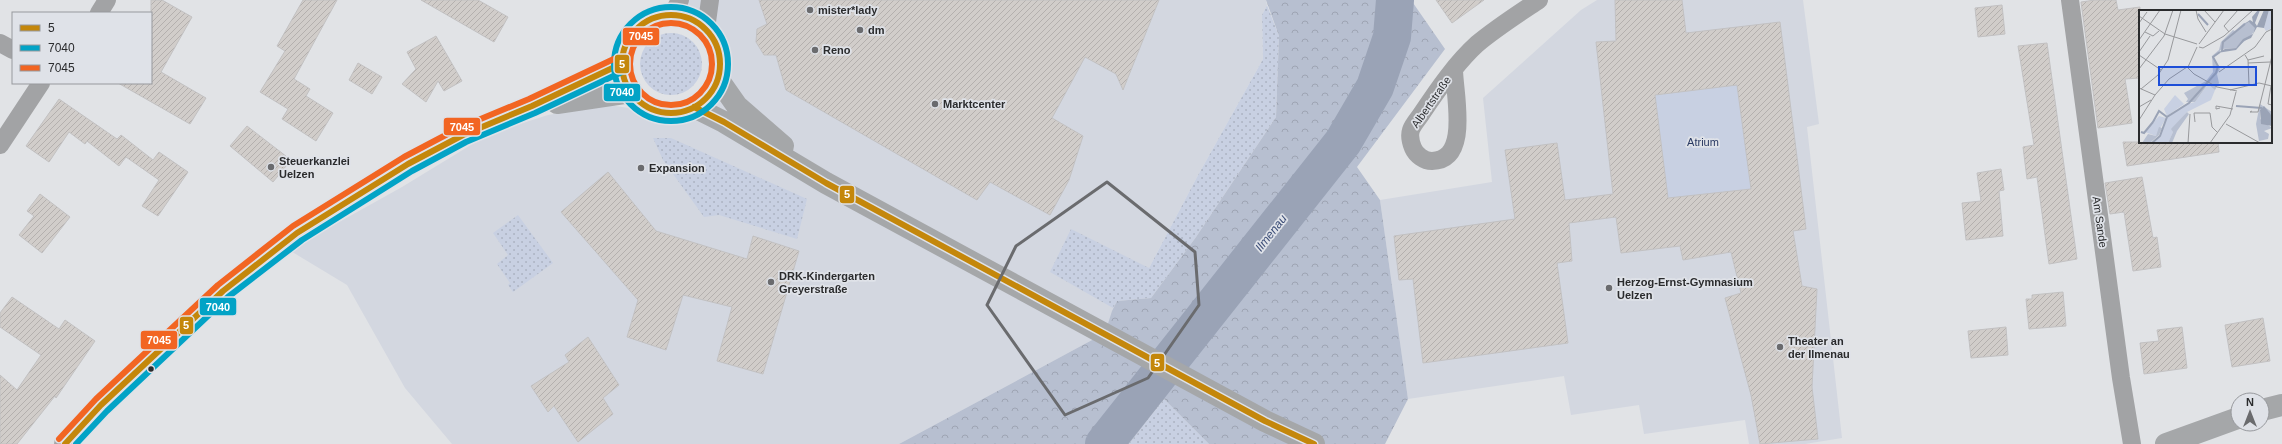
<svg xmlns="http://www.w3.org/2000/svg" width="2282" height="444" viewBox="0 0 2282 444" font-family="Arial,sans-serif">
  <defs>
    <pattern id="grass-dots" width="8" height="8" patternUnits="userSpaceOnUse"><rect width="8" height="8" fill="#c8d0e2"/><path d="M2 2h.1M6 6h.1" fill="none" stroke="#acb3c2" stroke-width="1.8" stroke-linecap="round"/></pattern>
    <pattern id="forest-crowns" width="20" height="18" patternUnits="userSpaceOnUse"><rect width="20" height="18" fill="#b7bfd0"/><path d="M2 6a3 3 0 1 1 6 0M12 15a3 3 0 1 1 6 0" fill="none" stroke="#9ea4b3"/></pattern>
    <pattern id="building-hatch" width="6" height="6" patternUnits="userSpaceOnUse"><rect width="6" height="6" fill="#d1cdca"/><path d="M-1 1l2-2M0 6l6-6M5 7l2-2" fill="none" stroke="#b4b0ae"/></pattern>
  </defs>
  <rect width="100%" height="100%" fill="#e1e3e6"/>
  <path fill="#d3d7e0" d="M686,0h580l1,5 -5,10 1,44 -66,118 -48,91 -32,33 -12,32 -206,111h-447l-47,-56 -58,-103 -58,-35 113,-63 77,-47 22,-10 47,-15 61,-10 26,4 15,8 17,4 15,-1 16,-7 12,-9 12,-16 4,-18v-18l-6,-17 -14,-15 -24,-11z
    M1597,0h206l16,124 -12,3 35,311 -37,6h-56l-4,-24 -101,14 -5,-29 -68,10 -7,-39 -156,23 -28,-199 112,-18 -9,-84 98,-88z"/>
  <path fill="url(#grass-dots)" d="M1267,5l12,31 -3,81 -80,120 -45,61 -34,3 -4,7 -63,-36 21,-43 78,39 48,-91 66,-118 -1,-44z
    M640 64a31 31 0 1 1 62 0a31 31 0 1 1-62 0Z
    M653,138h18l136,61 -10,40 -78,-24 -15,2 -41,-57z
    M518,215l35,48 -40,29 -5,-7 2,-2 -13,-19 11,-9 -15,-22z
    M1164,399l45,45h-80z"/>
  <path fill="url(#forest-crowns)" d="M1266,0h145l34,49 -88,118 23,33 28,199 -23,45h-176l-45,-45 -35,45h-230l206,-111 7,-22 5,-10 34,-3 45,-61 80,-120 3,-81z"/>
  <path fill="#c8d0e2" d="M1737,85l14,104 -83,9 -13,-103z"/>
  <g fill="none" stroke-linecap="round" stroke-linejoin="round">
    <path stroke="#9aa3b6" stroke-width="38" d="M1104,444l239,-302 32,-55 17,-50 3,-37"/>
  </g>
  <path fill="url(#building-hatch)" stroke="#c2c1c2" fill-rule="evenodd" d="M151,0h11l30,17 -31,55 45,26 -16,26 -72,-41h33z
    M303,0h34l-43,79 16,10 -4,7 27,17 -17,28 -34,-22 6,-10 -28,-17 25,-41 -8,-5z
    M421,0h57l30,17 -14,25z
    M759,0h400l-36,90 -7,-16 -31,-17 -33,61 31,18 -14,44 -19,35 -60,-33 -13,18 -191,-110 -10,-35h-12l-8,-13 1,-13 10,-5z
    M1436,0h48l-32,23z
    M1615,0h67l4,33 94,-11 26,207 -13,2 9,55 15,3 -5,98 6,52 -58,5 -9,-49 -26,-97 16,-5 -10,-41 -48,8 -3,-14 -59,7 -5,-36 -47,6 3,38 -15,2 11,80 -145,20 -10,-84 -14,1 -5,-44 121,-17 -10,-69 52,-7 8,57 48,-6 -17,-152 20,-1zM1737,85l14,104 -83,9 -13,-103z
    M2095,0h21l2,10 22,-3v71l-15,1 7,44 -34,5 -17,-126z
    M2002,5l3,29 -27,3 -3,-29z
    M436,36l26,45 -18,10 -6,-10 -12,21 -24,-18 14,-15 -9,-17z
    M2047,43l30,216 -28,5 -12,-87 -10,2 -4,-32 11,-2 -16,-99z
    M358,63l24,14 -10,17 -23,-14z
    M59,99l58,40 4,-4 32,25 6,-8 29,20 -30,44 -16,-10 17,-26 -33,-23 -7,9 -32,-25 -2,3 -16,-12 -20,30 -23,-16z
    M247,126l44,34 -18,22 -43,-36z
    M2123,142h95l1,10 -92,14z
    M2001,169l3,21 -5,1 4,45 -37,4 -4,-37 19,-2 -4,-28z
    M608,172l48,59 91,28 6,-23 46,15 -36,123 -46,-13 15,-54 -49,-12 -17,55 -39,-13 11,-37 -77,-88z
    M2142,177l11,61 4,-1 4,30 -28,4 -9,-59 -14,2 -5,-31z
    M40,194l30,23 -28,36 -23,-18 15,-19 -7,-5z
    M2063,292l3,34 -37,3 -3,-30h6v-4z
    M12,297l47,32 6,-9 30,21 -39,57 -1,-2 -38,48h-17v-69l17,15 24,-35 -41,-28v-14z
    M2263,318l7,43 -38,6 -7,-42z
    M2006,327l2,28 -37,3 -3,-27z
    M2182,327l5,41 -43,6 -4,-31 19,-2 -2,-11z
    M588,337l31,48 -16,13 10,16 -35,28 -24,-36 -6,6 -17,-26 38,-24 -4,-7z"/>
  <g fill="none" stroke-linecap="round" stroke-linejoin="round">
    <path stroke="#a2a3a5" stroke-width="18" d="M2070,0l51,378 11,66
      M99,13l8,-13
      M672,15l8,-15
      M706,29l4,-29
      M0,43l13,7
      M1454,69c0,24 17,91 -22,92 -8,0 -16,-6 -19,-13 -2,-5 -4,-12 -2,-18 2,-6 8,-12 11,-17 16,-24 34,-50 55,-69 19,-16 41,-30 62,-44
      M0,145l41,-62"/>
    <path stroke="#a5a7a9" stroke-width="22" d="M622 64a49 49 0 1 1 98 0a49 49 0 1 1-98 0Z
      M718,79l19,27 46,40
      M557,103l74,-11
      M694,107l30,15 102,61 439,238 49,23
      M2262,410l20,-5
      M65,444l36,-39 122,-114 74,-58 111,-69 55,-29 69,-29 89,-42
      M2166,444l72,-26"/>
    <defs>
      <path id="bus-1" d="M622 64a49 49 0 1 1 98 0a49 49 0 1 1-98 0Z
        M694,107l30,15 102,61 439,238 49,23
        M65,444l36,-39 122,-114 74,-58 111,-69 55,-29 69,-29 89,-42"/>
      <path id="bus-2" d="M614 64a57 57 0 1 1 114 0a57 57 0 1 1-114 0Z
        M76,444l31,-33 121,-114 74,-57 110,-69 54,-29 69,-29 89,-42"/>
      <path id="bus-3" d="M630 64a41 41 0 1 1 82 0a41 41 0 1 1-82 0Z
        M59,439l37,-40 122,-114 75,-59 111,-69 55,-29 70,-29 89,-42"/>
    </defs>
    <use href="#bus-1" stroke="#dfe2e8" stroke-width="9"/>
    <use href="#bus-2" stroke="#dfe2e8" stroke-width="9"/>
    <use href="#bus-3" stroke="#dfe2e8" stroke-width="9"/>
    <use href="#bus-1" stroke="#c4870b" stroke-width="6"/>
    <use href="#bus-2" stroke="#02a3c6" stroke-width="6"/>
    <use href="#bus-3" stroke="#f26522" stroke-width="6"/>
  </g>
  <path fill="none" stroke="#6a6b6e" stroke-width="3" stroke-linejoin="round" d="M1107,182l88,70 4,53 -51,73 -83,37 -78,-110 29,-59z"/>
  <g fill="#6a6b6e" stroke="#dfe2e8" stroke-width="1.5">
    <circle cx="810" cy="10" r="4"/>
    <circle cx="860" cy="30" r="4"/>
    <circle cx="815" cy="50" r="4"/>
    <circle cx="935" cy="104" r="4"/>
    <circle cx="271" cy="167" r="4"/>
    <circle cx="641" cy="168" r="4"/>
    <circle cx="771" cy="282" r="4"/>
    <circle cx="1609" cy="288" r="4"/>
    <circle cx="1780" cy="347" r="4"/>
  </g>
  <circle fill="#2a2b2d" stroke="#dfe2e8" stroke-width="1.5" cx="151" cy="369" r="3.5"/>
  <g text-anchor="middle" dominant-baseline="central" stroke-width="3.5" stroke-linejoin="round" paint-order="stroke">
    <g font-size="11" font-weight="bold" fill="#2a2b2d" stroke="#dfe2e8" text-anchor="start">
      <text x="818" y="10">mister*lady</text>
      <text x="868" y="30">dm</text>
      <text x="823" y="50">Reno</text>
      <text x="943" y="104">Marktcenter</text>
      <text x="279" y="161">Steuerkanzlei<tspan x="279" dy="13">Uelzen</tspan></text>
      <text x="649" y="168">Expansion</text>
      <text x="779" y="276">DRK-Kindergarten<tspan x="779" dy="13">Greyerstraße</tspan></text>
      <text x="1617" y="282">Herzog-Ernst-Gymnasium<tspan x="1617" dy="13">Uelzen</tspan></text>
      <text x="1788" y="341">Theater an<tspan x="1788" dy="13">der Ilmenau</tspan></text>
    </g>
    <g font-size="11" fill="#2a2b2d" stroke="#dfe2e8">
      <text transform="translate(1431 102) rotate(-55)">Albertstraße</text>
      <text transform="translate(2100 222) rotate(82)">Am Sande</text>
    </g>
    <g font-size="11" fill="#293962" stroke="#dfe2e8">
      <text x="1703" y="142">Atrium</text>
    </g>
    <g font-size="12" font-style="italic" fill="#3a4c76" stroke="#dfe2e8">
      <text transform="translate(1271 233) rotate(-52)">Ilmenau</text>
    </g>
  </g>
  <g transform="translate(2139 10)">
    <rect width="133" height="133" fill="#e1e3e6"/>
    <path d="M70,73l6,7 -4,10 -24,12 -15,17 1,3 -5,11h-15l7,-7 7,-18 17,-13 11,-3zM36,85l9,9 -17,12 -3,-7zM20,106l7,2 -10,18 -11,-4z" fill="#c8d0e2"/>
    <path d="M111,12l6,6 -5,8 -15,12 -14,1 -9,8 7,12 -3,5 2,9 -4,7 -7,-6 -13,18h-9l2,-3 -4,-6 22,-12 7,-9 -1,-16 7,-6 2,-8 12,-12 2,1 9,-8zM121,94l12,8v4l-8,-8 -4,2v9l12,9 -8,3 5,3 -1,5 -9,2 -3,-17zM48,102l2,2 -12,17 -5,12h-4l5,-11 -2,-3zM20,117l3,1 -3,7 -8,7 -9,1 6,-9 8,2z" fill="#b7bfd0"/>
    <path d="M130,0h3v18l-6,3 -2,-3z" fill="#c8d0e2"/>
    <path d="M119,0h2l-5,13 2,3 7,-16h5l-5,18 -7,-1 -6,11 -7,3 -8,9 -19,3 8,-4 11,-1 7,-9 10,-5 2,-6 -6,-6 -6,3 7,-5 3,2 -1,-5zM125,96l8,10v10l-11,-2 -1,-14z" fill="#9aa3b6"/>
    <path fill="none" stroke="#9aa3b6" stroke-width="2" d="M59,4l10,11M83,41l1,-9 22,-18M97,96l26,2M14,112l6,-11 8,6M2,122l3,1 9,-11M13,133l8,-7 7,-19 22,-14 27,-30 2,-7 -5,-9 7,-5"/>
    <path fill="none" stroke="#98999c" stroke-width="1" d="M57,0l2,9 8,13M65,0l11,12M0,6l26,18 32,10M0,13l8,-11M6,22l8,4 6,-5M90,22l-5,-6 14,-16M0,30l21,-30M60,34l25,-34M60,37l4,1 21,-12 29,-26M0,42l11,-16M0,45l22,15M106,45l3,5 1,25M109,50l16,-4M109,53l22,-1M49,57l9,-20M0,59l25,-33 9,-26M80,62l36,-25 11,-15 6,-3M55,64l23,13 20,4M132,76l-3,18 4,1M0,78l16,7M2,79l17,-14 10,-15 13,-50M91,80l29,-7 13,3M0,97l12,-7M81,98l-4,1v-3l17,3M113,101l-2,1h8l14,-56M0,110l16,-25 14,-16 18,-12 7,7M56,112l-1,-9h16l2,14 6,6M87,114l34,19M40,133h24M49,133l2,-29M71,133l20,-28 6,-23"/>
    <path fill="#1d4ed8" fill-opacity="0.15" stroke="#1d4ed8" stroke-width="2" d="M20,57h97v18h-97z"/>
    <rect width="133" height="133" fill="none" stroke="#2a2b2d" stroke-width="2"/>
  </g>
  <g stroke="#dfe2e8" stroke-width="1.5">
    <rect x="622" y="27" width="38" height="19" rx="4" fill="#f26522"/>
    <rect x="614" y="54" width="16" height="20" rx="4" fill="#c4870b"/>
    <rect x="603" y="83" width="38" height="19" rx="4" fill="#02a3c6"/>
    <rect x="443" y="117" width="38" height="19" rx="4" fill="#f26522"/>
    <rect x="839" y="185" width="16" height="19" rx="4" fill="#c4870b"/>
    <rect x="199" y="297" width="38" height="19" rx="4" fill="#02a3c6"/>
    <rect x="179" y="316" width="15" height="19" rx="4" fill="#c4870b"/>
    <rect x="140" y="330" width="38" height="20" rx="4" fill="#f26522"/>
    <rect x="1150" y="353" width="15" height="19" rx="4" fill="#c4870b"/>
  </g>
  <g font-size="11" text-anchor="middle" font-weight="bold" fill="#fff">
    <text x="641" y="40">7045</text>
    <text x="622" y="68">5</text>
    <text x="622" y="96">7040</text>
    <text x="462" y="131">7045</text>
    <text x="847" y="198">5</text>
    <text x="218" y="311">7040</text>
    <text x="186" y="329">5</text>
    <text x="159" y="344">7045</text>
    <text x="1157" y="367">5</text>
  </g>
  <rect x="12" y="12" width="140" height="72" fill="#dfe2e8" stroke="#97999d"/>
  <rect x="20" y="25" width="20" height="6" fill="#c4870b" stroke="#97999d"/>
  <text x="48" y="32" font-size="12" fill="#2a2b2d">5</text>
  <rect x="20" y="45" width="20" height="6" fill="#02a3c6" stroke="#97999d"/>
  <text x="48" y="52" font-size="12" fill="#2a2b2d">7040</text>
  <rect x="20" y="65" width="20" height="6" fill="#f26522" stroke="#97999d"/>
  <text x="48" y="72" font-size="12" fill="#2a2b2d">7045</text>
  <g transform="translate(2250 412)"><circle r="19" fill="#dfe2e8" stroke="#97999d"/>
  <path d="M0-3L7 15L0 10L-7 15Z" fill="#6a6b6e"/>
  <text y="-6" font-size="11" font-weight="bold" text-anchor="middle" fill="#2a2b2d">N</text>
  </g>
</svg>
